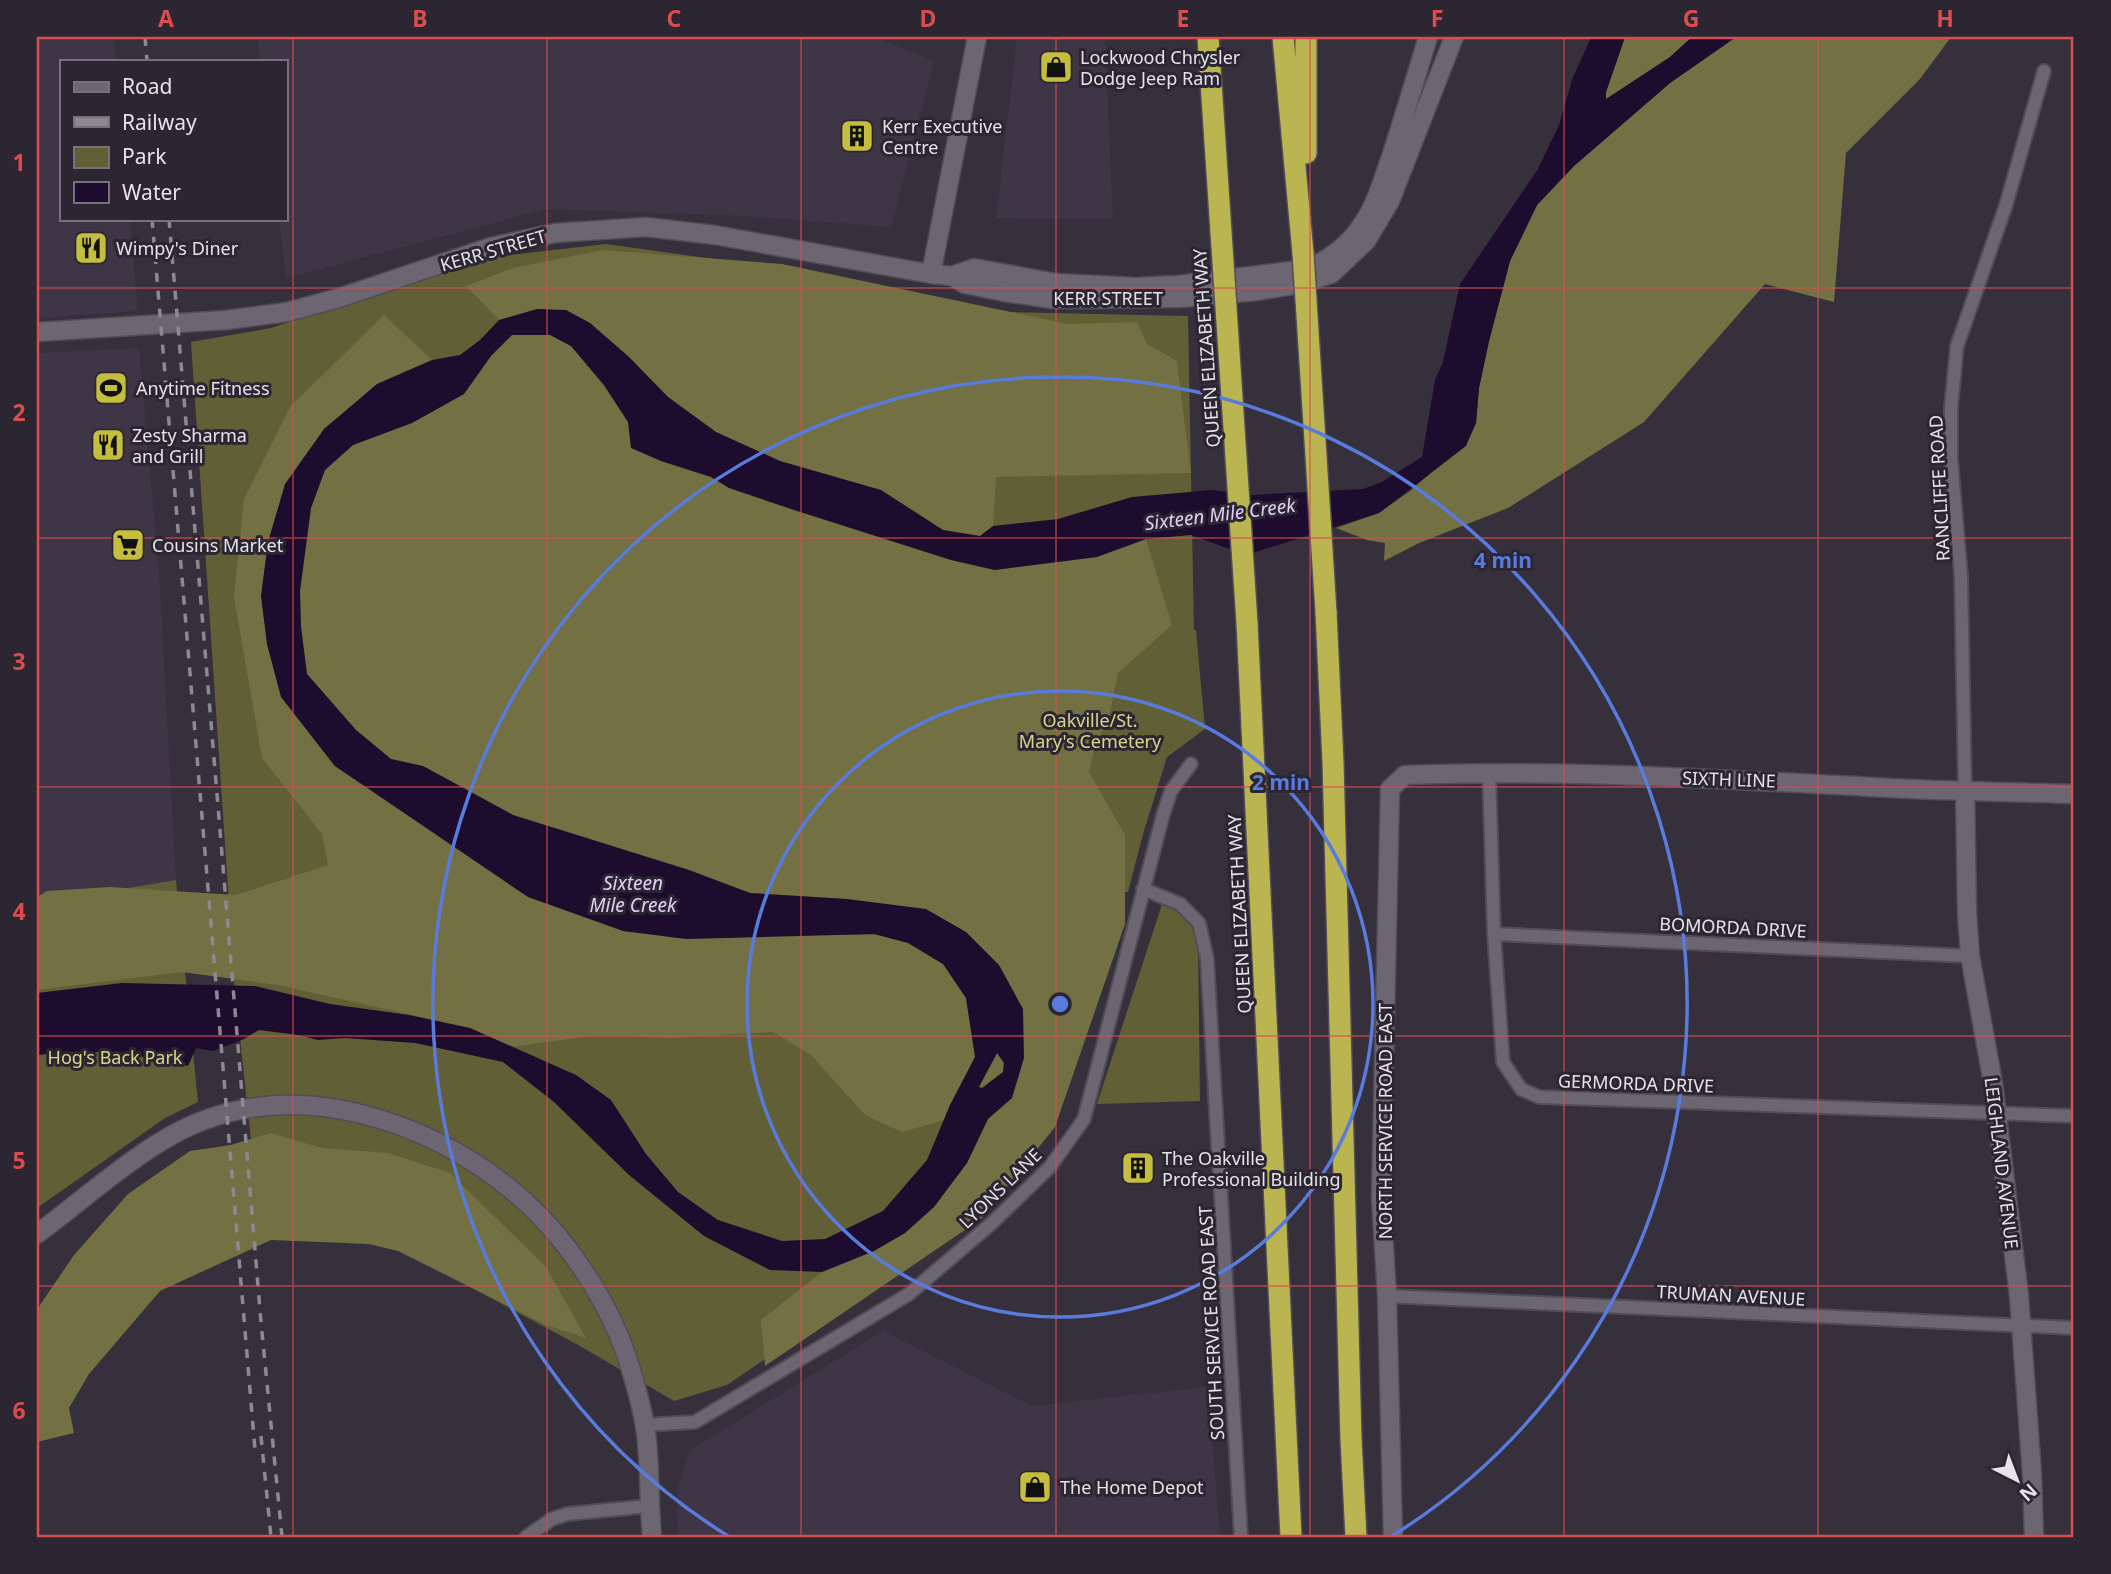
<svg xmlns="http://www.w3.org/2000/svg" width="2111" height="1574" viewBox="0 0 2111 1574" font-family="'Noto Sans',sans-serif">
  <rect width="100%" height="100%" fill="#35303b"/>
  <path fill="#3e3647" d="M37,37h77l2,24h-55v158h69l8,92 -101,7z
    M257,37h617l60,24 -43,166 -146,-11 -198,-7 -261,69 -7,-59h6v-158h-25z
    M1017,37h88l8,182 -117,-1z
    M139,348l20,221 17,311 -139,24v-551z
    M883,1331l149,75 176,-19 12,150h-542l-1,-45 12,-41z"/>
  <path fill="#615f35" d="M606,244l158,22 191,45 233,5 6,314h2l9,99 -38,28 -24,77 -15,58h-18l-145,331 -238,162 -53,16 -94,-55 -238,-128 -82,5 -25,-231 -44,-650 80,-14 214,-70z
    M176,880l22,222 -33,16 -128,90v-309h25z
    M1162,904l22,10 14,24 2,163 -103,3z"/>
  <path fill="#737143" d="M1625,37h67l-22,20 -64,43v-8z
    M1736,37h215l-31,42 -74,74 -12,149 -69,-18 -121,138 -136,86 -89,35 -35,18 1,-18 -18,-3 -31,-12 43,-15 31,-22 25,-22 41,-46 3,-35 10,-47 21,-80 27,-56 37,-39 96,-83z
    M603,250l179,14 286,60 69,-2 10,22 30,17 14,112 -195,4 -3,49 -13,10 -37,-6 -62,-40 -101,-29 -64,-29 -48,-35 -39,-40 -39,-34 -24,-13 -29,-1 -38,11 -33,-34 47,-18z
    M384,315l48,45 -55,24 -109,158 -7,54 6,48 14,53 53,69 194,131 48,16 222,22h88l22,8 35,21 23,34 9,59 -25,48 -6,15 -42,12 -37,-17 -54,-60 -38,-23 -103,6 -71,-3 -89,12 -40,-19 -192,-43 -96,-13 -145,18v-93l10,-6 63,-4 126,8 92,-30 -6,-31 -60,-76 -28,-161 10,-98 46,-92z
    M512,334l38,1 21,11 32,39 25,37 33,39 50,16 18,11 62,21 160,51 43,10 103,-13 49,-18 26,86 -54,48 -10,49 -12,20 -7,30 36,63v89l-70,203 -74,92 -216,147 -4,-46 61,-48 52,-21 31,-18 29,-26 33,-44 21,-44 24,-21 11,-89 -176,-110 -97,-6 -61,-23 -176,-55 -90,-49 -32,-7 -35,-29 -49,-56 -6,-47 -1,-36 11,-83 14,-38 28,-25 59,-22 52,-29 27,-38z
    M998,1053l6,10 -1,9 -21,16 -4,-1z
    M270,1133l52,15 67,5 61,20 96,94 40,71 -40,-13 -148,-74 -29,-7 -98,-4 -111,51 -71,83 -20,34 5,25 -37,9v-128l3,-9 34,-50 54,-61 62,-43 41,-6z"/>
  <path fill="#1d0c2e" fill-rule="evenodd" d="M1591,37h34l-19,55v7l64,-42 22,-20h44l-66,46 -96,83 -37,39 -27,56 -21,80 -10,47 -3,35 -10,23 -87,67 -133,42 -55,-20 -45,4 -49,18 -102,13 -44,-10 -160,-51 -62,-21 -18,-11 -50,-16 -30,-13 -3,-26 -24,-37 -33,-39 -21,-11h-38l-21,21 -27,38 -52,29 -59,22 -28,25 -14,38 -11,83 1,36 6,47 49,56 35,29 32,7 90,49 176,55 61,23 97,6 79,10 40,23 33,33 24,44 1,49 -12,40 -24,21 -21,44 -33,44 -29,26 -31,18 -52,21 -52,-2 -66,-34 -75,-61 -75,-73 -51,-40 -88,-19 -70,-5 -27,2 -20,-5 -39,-5 -15,9 -31,12 -17,-3 -8,18 -70,-14h-44l-37,3v-62l85,-10 133,3 75,18 79,11 61,13 106,47 35,25 35,54 32,38 40,28 64,21 43,-2 58,-28 44,-51 23,-55 25,-48 -9,-59 -23,-34 -35,-21 -34,-9 -188,5 -63,-8 -95,-34 -193,-131 -54,-69 -14,-53 -6,-48 7,-54 17,-58 39,-55 53,-45 55,-24 28,-5 20,-15 19,-20 38,-11 29,1 24,13 39,34 39,40 48,35 64,29 101,29 62,40 37,6 13,-10 65,-7 74,-22 81,-7 39,5 111,-6 19,-7 40,-25 13,-77 8,-18 17,-78 78,-115 21,-44 13,-45zM997,1053l7,10 -1,9 -21,16 -3,-1z"/>
  <g fill="none" stroke-linecap="round" stroke-linejoin="round">
    <defs>
      <path id="street" d="M1489,772l5,162 9,128 18,27 18,8 535,19
        M1965,791l-4,-216 -10,-115v-53l6,-61 49,-141 38,-134
        M1143,889l37,15 19,19 8,35 34,579
        M1494,934l476,22
        M1387,1296l687,32
        M644,1425l51,-3 214,-128 83,-71 58,-56 34,-48 79,-304 8,-24 20,-27
        M526,1537l26,-18 15,-5 82,-8"/>
      <path id="secondary" d="M931,274l46,-237
        M952,276l13,8 39,8 48,7h45l83,-1 77,-7 42,-7 32,-10 35,-33 24,-40 64,-164
        M37,332l189,-12 61,-8 52,-14 152,-51 64,-14 91,-6 69,8 216,39 21,2 22,-8 82,15 80,4 42,-2 128,-16c23,-8 44,-25 58,-47 13,-20 19,-43 27,-65 13,-40 25,-80 37,-120
        M1965,791l2,122 3,43 23,127 26,213 13,178 2,63
        M37,1234c49,-36 109,-92 165,-113 103,-40 224,0 307,67 55,44 102,114 122,182 7,23 14,48 16,72 3,32 2,64 5,95
        M1393,1537l-6,-241 -6,-98 9,-409 15,-14c156,-6 312,4 467,12 68,4 135,5 202,7"/>
      <path id="highway" d="M1208,37l13,195
        M1283,37l20,216
        M1306,153v-116
        M1326,612l7,150 18,677 5,98
        M1247,623l44,914"/>
    </defs>
    <use href="#street" stroke="#514d56" stroke-width="16"/>
    <use href="#secondary" stroke="#514d56" stroke-width="21"/>
    <use href="#highway" stroke="#514d56" stroke-width="24"/>
    <use href="#street" stroke="#6c6673" stroke-width="12"/>
    <use href="#secondary" stroke="#6c6673" stroke-width="18"/>
    <use href="#highway" stroke="#bab550" stroke-width="21"/>
    <path stroke="#8d8992" stroke-width="3.5" stroke-dasharray="9 9" stroke-linecap="butt" d="M145,37l2,24
      M152,219l103,1231
      M169,219l92,1103 21,215
      M261,1436l10,101"/>
    <defs>
      <path id="highway-bridge" d="M1221,232l26,391
        M1303,253l23,359"/>
    </defs>
    <use href="#highway-bridge" stroke="#514d56" stroke-width="24" stroke-linecap="butt"/>
    <use href="#highway-bridge" stroke="#bab550" stroke-width="21"/>
  </g>
  <path fill="none" stroke="#d94d4f" stroke-width="2" stroke-opacity="0.55" d="M293,37v1500M547,37v1500M801,37v1500M1056,37v1500M1310,37v1500M1564,37v1500M1818,37v1500M37,288h2037M37,538h2037M37,787h2037M37,1036h2037M37,1286h2037"/>
  <g fill="none" stroke="#597bdd" stroke-width="3.5">
    <circle cx="1060" cy="1004" r="313"/>
    <path d="M728 1536A627 627 0 1 1 1392 1536"/>
  </g>
  <defs>
    <symbol id="shop-square" viewBox="-11 -11 22 22"><rect x="-9" y="-9" width="18" height="18" rx="4" fill="#c4bd3e" stroke="#2b2631"/><path d="M-5-2.5h2.3a2.7 3.5 0 0 1 5.4 0H5L5.5 6h-11ZM-1.5-2.5h3a1.5 2.3 0 0 0-3 0Z" fill="#111"/></symbol>
    <symbol id="building-square" viewBox="-11 -11 22 22"><rect x="-9" y="-9" width="18" height="18" rx="4" fill="#c4bd3e" stroke="#2b2631"/><path d="M-4-6H4V6H1V3H-1V6H-4ZM-2.5-4.3h1.7v1.8h-1.7ZM.8-4.3h1.7v1.8H.8ZM-2.5-1h1.7V.8h-1.7ZM.8-1h1.7V.8H.8Z" fill="#111"/></symbol>
    <symbol id="restaurant-square" viewBox="-11 -11 22 22"><rect x="-9" y="-9" width="18" height="18" rx="4" fill="#c4bd3e" stroke="#2b2631"/><path d="M-5-6h1v4h1v-4h1v4h1v-4h1v5L-1.5 .5V6h-2V.5L-5-1ZM5-6V6H3V1.5H1.5Q1.5-4 5-6Z" fill="#111"/></symbol>
    <symbol id="stadium-square" viewBox="-11 -11 22 22"><rect x="-9" y="-9" width="18" height="18" rx="4" fill="#c4bd3e" stroke="#2b2631"/><path d="M0-5a6.5 5 0 1 0 0 10a6.5 5 0 1 0 0-10ZM-3.5-1.8h7v3.6h-7Z" fill="#111"/></symbol>
    <symbol id="supermarket-square" viewBox="-11 -11 22 22"><rect x="-9" y="-9" width="18" height="18" rx="4" fill="#c4bd3e" stroke="#2b2631"/><path d="M-6-5.5h2.5l.6 2H6L4.5 2H-2.5L-4.4-4H-6ZM-1.5 3.2a1.3 1.3 0 1 0 .1 0ZM3 3.2a1.3 1.3 0 1 0 .1 0Z" fill="#111"/></symbol>
  </defs>
  <g fill-rule="evenodd">
    <use href="#shop-square" x="1037" y="48" width="38" height="38"/>
    <use href="#building-square" x="838" y="117" width="38" height="38"/>
    <use href="#restaurant-square" x="72" y="229" width="38" height="38"/>
    <use href="#stadium-square" x="92" y="369" width="38" height="38"/>
    <use href="#restaurant-square" x="89" y="426" width="38" height="38"/>
    <use href="#supermarket-square" x="109" y="526" width="38" height="38"/>
    <use href="#building-square" x="1119" y="1149" width="38" height="38"/>
    <use href="#shop-square" x="1016" y="1468" width="38" height="38"/>
  </g>
  <g text-anchor="middle" dominant-baseline="central" stroke-width="6" stroke-linejoin="round" paint-order="stroke">
    <g font-size="18" fill="#e6e3ea" stroke="#2b2631" text-anchor="start">
      <text x="1080" y="57">Lockwood Chrysler<tspan x="1080" dy="21">Dodge Jeep Ram</tspan></text>
      <text x="882" y="126">Kerr Executive<tspan x="882" dy="21">Centre</tspan></text>
      <text x="116" y="248">Wimpy's Diner</text>
      <text x="136" y="388">Anytime Fitness</text>
      <text x="132" y="435">Zesty Sharma<tspan x="132" dy="21">and Grill</tspan></text>
      <text x="152" y="545">Cousins Market</text>
      <text x="1162" y="1158">The Oakville<tspan x="1162" dy="21">Professional Building</tspan></text>
      <text x="1060" y="1487">The Home Depot</text>
    </g>
    <g font-size="18" fill="#e6e3ea" stroke="#2b2631">
      <text transform="translate(493 250) rotate(-16)">KERR STREET</text>
      <text x="1108" y="298">KERR STREET</text>
      <text transform="translate(1206 348) rotate(-94)">QUEEN ELIZABETH WAY</text>
      <text transform="translate(1939 488) rotate(-93)">RANCLIFFE ROAD</text>
      <text transform="translate(1729 779) rotate(2)">SIXTH LINE</text>
      <text transform="translate(1239 914) rotate(-93)">QUEEN ELIZABETH WAY</text>
      <text transform="translate(1733 927) rotate(3)">BOMORDA DRIVE</text>
      <text transform="translate(1636 1083) rotate(2)">GERMORDA DRIVE</text>
      <text transform="translate(1385 1121) rotate(-90)">NORTH SERVICE ROAD EAST</text>
      <text transform="translate(2002 1163) rotate(83)">LEIGHLAND AVENUE</text>
      <text transform="translate(1000 1188) rotate(-44)">LYONS LANE</text>
      <text transform="translate(1731 1295) rotate(3)">TRUMAN AVENUE</text>
      <text transform="translate(1211 1323) rotate(-93)">SOUTH SERVICE ROAD EAST</text>
    </g>
    <g font-size="18" fill="#dad68c" stroke="#2b2631">
      <text x="1090" y="720">Oakville/St.<tspan x="1090" dy="21">Mary's Cemetery</tspan></text>
      <text x="115" y="1057">Hog's Back Park</text>
    </g>
    <g font-size="19" font-style="italic" fill="#e0cff7" stroke="#2b2631">
      <text transform="translate(1220 514) rotate(-7)">Sixteen Mile Creek</text>
      <text x="633" y="883">Sixteen<tspan x="633" dy="22">Mile Creek</tspan></text>
    </g>
  </g>
  <circle cx="1060" cy="1004" r="10" fill="#597bdd" stroke="#2b2631" stroke-width="3.5"/>
  <g font-size="21" text-anchor="middle" font-weight="bold" fill="#597bdd" stroke="#2b2631" stroke-width="6" stroke-linejoin="round" paint-order="stroke">
    <text x="1503" y="568">4 min</text>
    <text x="1281" y="790">2 min</text>
  </g>
  <rect width="2111" height="1574" fill="none" stroke="#2b2631" stroke-width="77"/>
  <rect x="60" y="60" width="228" height="161" fill="#2b2631" stroke="#76727b" stroke-width="2"/>
  <rect x="74" y="82" width="35" height="10" fill="#6c6673" stroke="#76727b" stroke-width="2"/>
  <text x="122" y="94" font-size="21" fill="#e6e3ea">Road</text>
  <rect x="74" y="117" width="35" height="10" fill="#8d8992" stroke="#76727b" stroke-width="2"/>
  <text x="122" y="130" font-size="21" fill="#e6e3ea">Railway</text>
  <rect x="74" y="147" width="35" height="21" fill="#615f35" stroke="#76727b" stroke-width="2"/>
  <text x="122" y="164" font-size="21" fill="#e6e3ea">Park</text>
  <rect x="74" y="182" width="35" height="21" fill="#1d0c2e" stroke="#76727b" stroke-width="2"/>
  <text x="122" y="200" font-size="21" fill="#e6e3ea">Water</text>
  <g transform="translate(2017 1480) rotate(138)" stroke="#2b2631" stroke-width="5" paint-order="stroke">
  <path d="M0-5L12 26L0 18L-12 26Z" fill="#e6e3ea"/>
  <text y="-10" font-size="19" font-weight="bold" text-anchor="middle" fill="#e6e3ea">N</text>
  </g>
  <rect x="38" y="38" width="2034" height="1498" fill="none" stroke="#d94d4f" stroke-width="2.5"/>
  <g font-size="23" text-anchor="middle" font-weight="bold" fill="#d94d4f">
    <text x="166" y="27">A</text>
    <text x="420" y="27">B</text>
    <text x="674" y="27">C</text>
    <text x="928" y="27">D</text>
    <text x="1183" y="27">E</text>
    <text x="1437" y="27">F</text>
    <text x="1691" y="27">G</text>
    <text x="1945" y="27">H</text>
    <text x="19" y="171">1</text>
    <text x="19" y="421">2</text>
    <text x="19" y="670">3</text>
    <text x="19" y="920">4</text>
    <text x="19" y="1169">5</text>
    <text x="19" y="1419">6</text>
  </g>
</svg>
